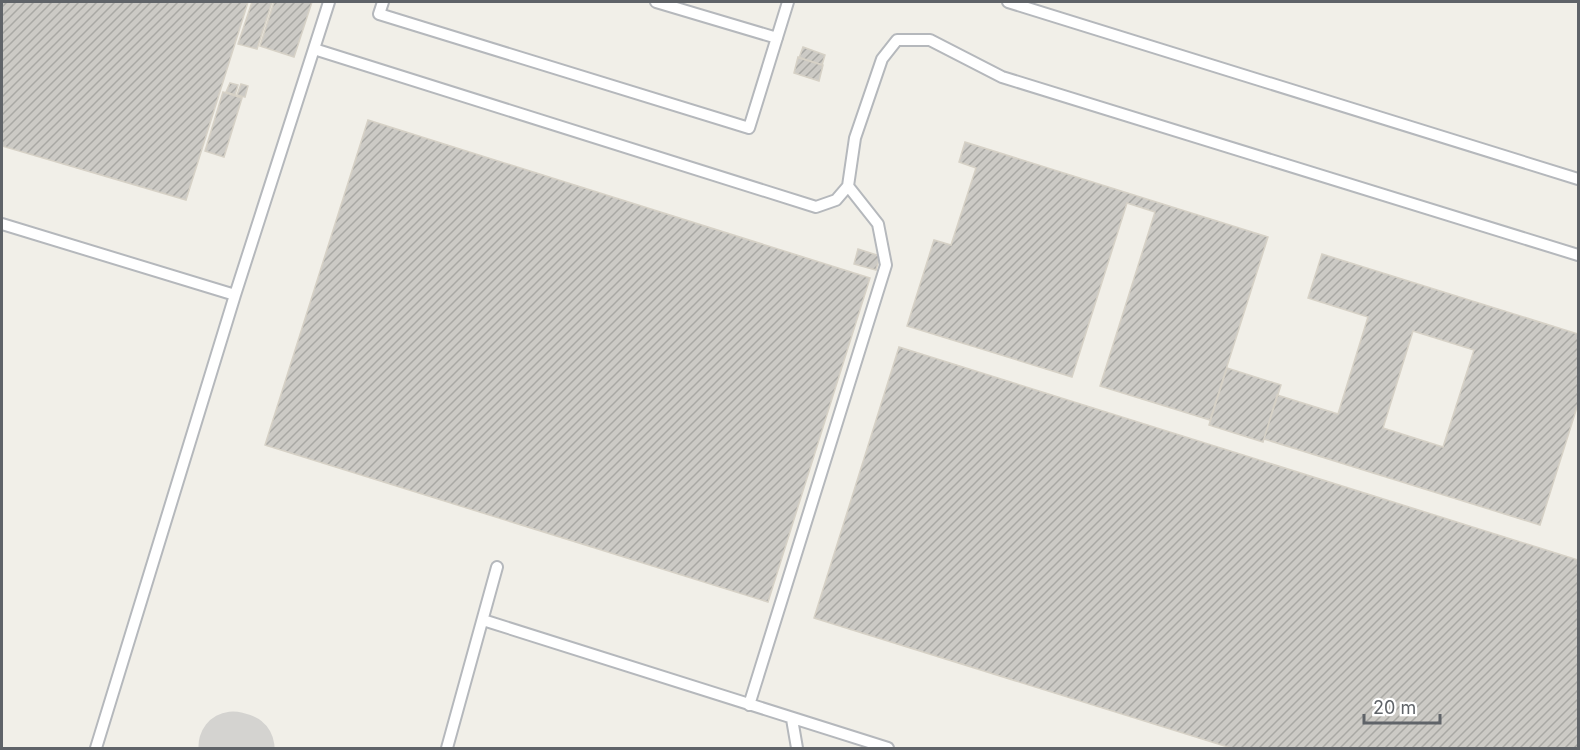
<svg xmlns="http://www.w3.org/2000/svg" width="1580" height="750" viewBox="0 0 1580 750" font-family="Inter,sans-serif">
  <defs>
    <pattern id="building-hatch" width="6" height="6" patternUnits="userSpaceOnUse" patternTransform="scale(1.5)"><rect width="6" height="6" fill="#cccac5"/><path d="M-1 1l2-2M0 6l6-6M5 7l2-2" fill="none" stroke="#a9a8a4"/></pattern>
  </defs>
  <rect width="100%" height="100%" fill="#f1efe8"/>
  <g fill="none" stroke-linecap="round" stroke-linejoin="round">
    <path stroke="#d4d3d0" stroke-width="69" d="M233,746l7,2"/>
  </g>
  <path fill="url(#building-hatch)" stroke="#d6d1c6" stroke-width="1.5" fill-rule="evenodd" d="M2,2h246l-62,198 -184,-54z
    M252,2h20l-15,47 -19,-5z
    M274,2h38l-18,55 -34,-11z
    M803,47l22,8 -3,10 -23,-7z
    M798,57l25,8 -4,16 -25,-8z
    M230,83l8,2 -3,10 -9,-3z
    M241,84l7,2 -3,11 -8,-2z
    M223,92l19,6 -18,59 -19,-6z
    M368,120l502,158 -102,324 -503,-157z
    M965,142l303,95 -58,183 -110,-34 55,-174 -28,-9 -55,174 -165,-51 27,-86 17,5 25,-77 -17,-6z
    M858,249l22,7 -4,14 -22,-6z
    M1322,254l256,80v70l-38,121 -276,-86 13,-44 61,19 30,-97 -60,-19zM1413,331l61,19 -31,97 -60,-19z
    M899,347l679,213v188h-347l-417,-130z
    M1227,368l54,17 -18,57 -54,-17z"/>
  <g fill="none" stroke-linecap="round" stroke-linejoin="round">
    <defs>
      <path id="lane" d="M383,2l-4,12 370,114 39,-126
        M656,2l121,36
        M1008,2l570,177
        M314,49l502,158 20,-7 12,-14
        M2,224l233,71
        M483,620l405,128
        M749,705l137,-440 -8,-41 -30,-38 7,-48 27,-79 15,-19h33l72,37 576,178
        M792,719l5,29
        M96,748l139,-453 94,-293
        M447,748l50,-181"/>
    </defs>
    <use href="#lane" stroke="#b5b8bc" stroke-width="14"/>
    <use href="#lane" stroke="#fff" stroke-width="10"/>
  </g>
  <rect width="1580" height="750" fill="none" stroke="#5f6368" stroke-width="6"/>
  <path d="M1364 714v9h76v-9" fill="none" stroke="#5f6368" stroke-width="3"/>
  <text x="1373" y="714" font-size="18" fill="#5f6368" stroke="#ffffff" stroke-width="4.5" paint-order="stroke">20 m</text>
</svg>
